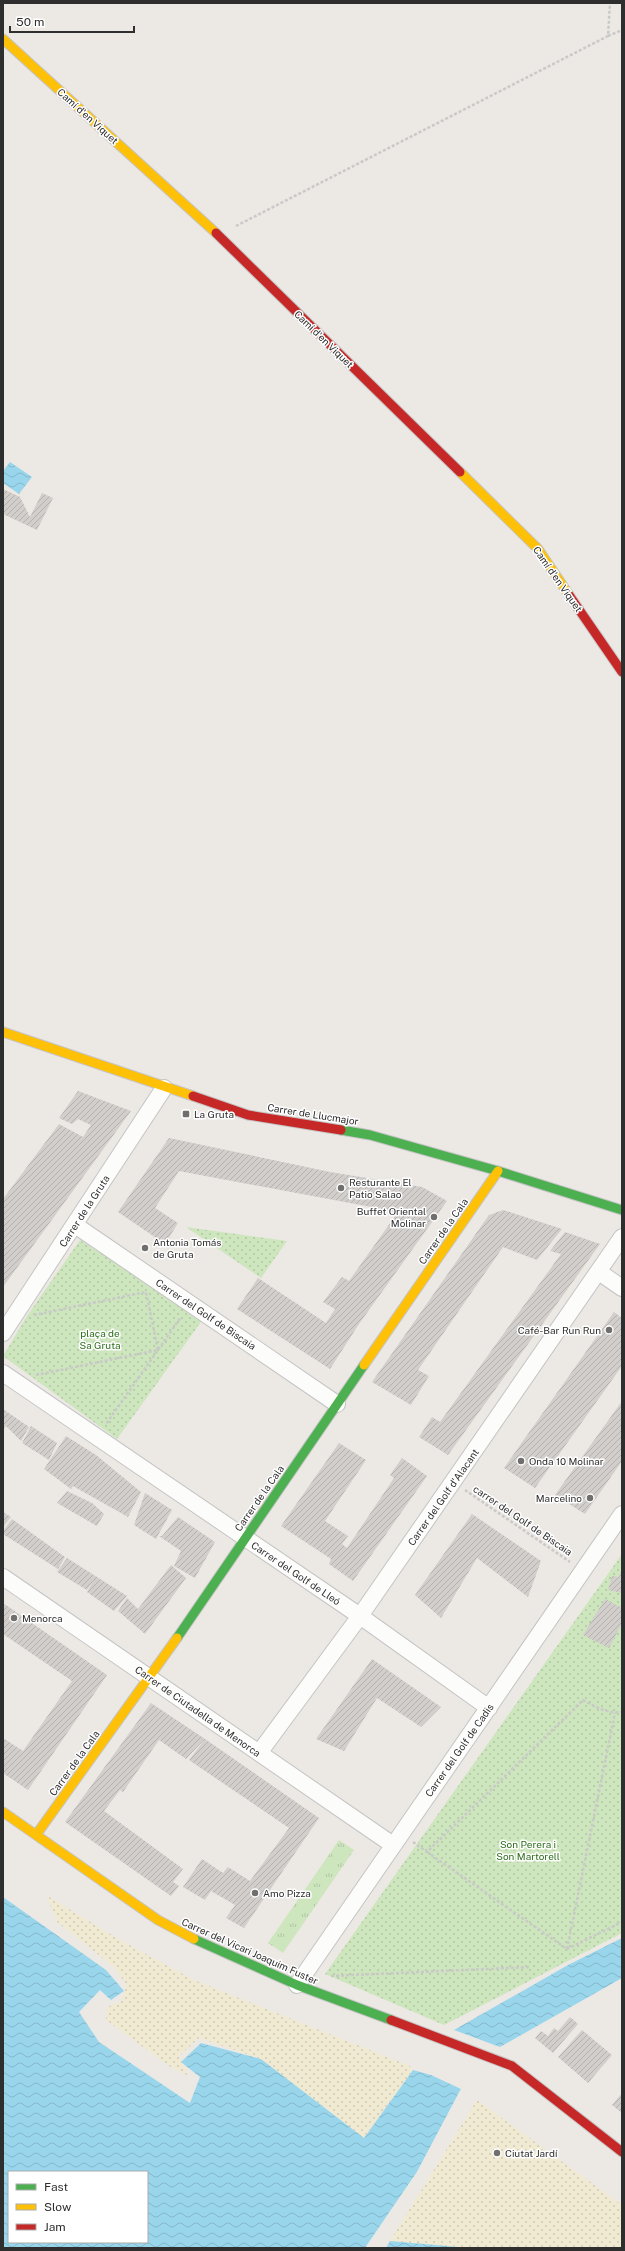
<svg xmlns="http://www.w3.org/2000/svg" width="625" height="2251" viewBox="0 0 625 2251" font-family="'Public Sans',sans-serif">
  <defs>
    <pattern id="grass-tufts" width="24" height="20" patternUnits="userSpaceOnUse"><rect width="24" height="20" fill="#cee6be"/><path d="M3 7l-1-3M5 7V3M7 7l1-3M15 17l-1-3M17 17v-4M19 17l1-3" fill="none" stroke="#b1c6a4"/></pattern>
    <pattern id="sand-dots" width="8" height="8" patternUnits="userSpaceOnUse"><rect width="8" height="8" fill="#f0ead3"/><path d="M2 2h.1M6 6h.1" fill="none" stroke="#cec9b5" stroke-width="1.8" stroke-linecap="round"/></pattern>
    <pattern id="park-dots" width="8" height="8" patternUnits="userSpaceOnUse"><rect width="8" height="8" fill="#cee6be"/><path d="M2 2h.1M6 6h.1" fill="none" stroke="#b1c6a4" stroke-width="1.8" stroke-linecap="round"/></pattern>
    <pattern id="water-waves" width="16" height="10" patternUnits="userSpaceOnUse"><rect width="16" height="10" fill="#99d6ec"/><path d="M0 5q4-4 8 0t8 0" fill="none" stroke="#84b8cb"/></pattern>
    <pattern id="building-hatch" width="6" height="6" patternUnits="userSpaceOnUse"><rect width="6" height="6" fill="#d1cecb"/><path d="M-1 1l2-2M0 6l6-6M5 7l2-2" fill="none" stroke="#b4b1af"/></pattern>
  </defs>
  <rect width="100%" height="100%" fill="#ece8e4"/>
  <path fill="url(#grass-tufts)" d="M339,1840l15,10 -71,103 -15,-10z"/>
  <path fill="url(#sand-dots)" d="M46,1895l74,45 74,40 216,86 3,4 -49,68 -103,-79 -62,-21 -20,18 10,20 -20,-10 -63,-46 1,-13 15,-6 4,-17 -12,-17 -57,-45z
    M477,2100l145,105v43h-151l-81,-7z"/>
  <path fill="url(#park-dots)" d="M186,1227l101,14 -26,37z
    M80,1240l123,79 -86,120 -114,-83 24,-40z
    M622,1554v379l-178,92 -119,-51z"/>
  <path fill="url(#water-waves)" fill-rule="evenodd" d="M10,462l22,15 -13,17 -16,-11v-12z
    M3,1897l103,73 18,21 -13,9 -11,-10 -21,22 20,30 91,61 10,-26 -19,-15 20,-19 60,16 103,79 49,-68 18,5 30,14 -44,83 -52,76h-362zM9,2172h138v70h-138z
    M622,1938v40l-122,69 -46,-17 114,-65z
    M390,2241l80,7h1h-85z"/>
  <path fill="#ece8e4" d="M461,2089l2,1 -45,82 -51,76h-2l52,-76z"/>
  <path fill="url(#building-hatch)" d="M3,489l17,8 10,20 12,-24 11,5 -16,32 -34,-16z
    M78,1091l53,20 -128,176v-88l56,-75 24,13 8,-12 -13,-6 -6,5 -13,-6z
    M169,1138l161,34 92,15 25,14 -88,123 -29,45 -93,-60 21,-31 68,45 9,-14 -12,-7 19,-25 7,4 49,-69 -219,-41 -24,37 23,15 -13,21 -47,-32z
    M503,1210l59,19 -25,31 -34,-13 -85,123 11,6 -18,29 -39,-23 117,-167z
    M565,1232l35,12 -152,211 -29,-18 13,-20 8,5 121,-168 -11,-3z
    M614,1312l8,6v48l-87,122 -31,-20z
    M622,1401v60l-37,53 -30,-19z
    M3,1409l26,18 -8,14 -15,-15 -3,4z
    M31,1426l26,17 -8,17 -27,-17z
    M66,1436l30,19 45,37 -13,25 -55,-31 -2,3 -27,-20z
    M339,1443l27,17 -41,61 23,15 -6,8 5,4 47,-70 -4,-3 12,-17 25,18 -74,105 -24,-17 2,-5 -50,-33z
    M67,1491l25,12 12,11 -7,12 -40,-23z
    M145,1493l27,17 -16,29 -22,-14z
    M3,1512l8,5 -8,10z
    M472,1514l69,47 -13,36 -51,-39 -36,60 -26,-23z
    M178,1517l37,25 -20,36 -21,-12 7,-15 -22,-15h3z
    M12,1519l53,38 -7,12 -55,-35v-3z
    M67,1558l60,38 -13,15 -27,-19 7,-12 -7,10 -30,-18z
    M171,1565l15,13 -41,56 -27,-23 9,-13 11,11z
    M622,1567v26l-14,-3 4,-14 7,1z
    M605,1599l17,9v15l-13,25 -26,-13z
    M3,1603l104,72 -79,115 -25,-17v-35l20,13 49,-70 -69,-47z
    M372,1659l69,48 -20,20 -44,-29 -33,53 -28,-12z
    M151,1703l54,36 -19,20 -27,-19 -36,52 -3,-2 -16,21 79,58 -10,13 6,4 -8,10 -106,-74z
    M205,1739l114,79 -75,110 -18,-10 9,-13 -24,-14 -6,9 -22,-13 19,-28 21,14 5,-6 22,14 39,-53 -100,-68z
    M570,2017l8,7 -25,29 -18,-15 6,-7 7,5 6,-8 4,3z
    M582,2030l30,25 -24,28 -30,-26z
    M622,2093v20l-10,-8z"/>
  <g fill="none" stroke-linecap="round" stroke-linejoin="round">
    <defs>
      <path id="street" d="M75,1225l262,179
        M599,1272l23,16
        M3,1333l161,-245
        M3,1373l357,243 129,92
        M3,1577l390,268
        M259,1753l101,-137 262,-379
        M297,1985l325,-471"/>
      <path id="fast" d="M341,1130l29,5 128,36 124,39
        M177,1638l187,-273
        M194,1939l103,46 94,35"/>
      <path id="slow" d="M3,39l213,194
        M460,472l78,77 31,46
        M3,1032l190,64
        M364,1365l134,-194
        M3,1812l155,108 36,19
        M36,1835l141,-197"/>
      <path id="jam" d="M216,233l244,239
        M569,595l53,77
        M193,1096l55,19 93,15
        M391,2020l121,46 110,86"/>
    </defs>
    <use href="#street" stroke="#c5c4c5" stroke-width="18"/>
    <use href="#fast" stroke="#c5c4c5" stroke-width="11"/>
    <use href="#slow" stroke="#c5c4c5" stroke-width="11"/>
    <use href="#jam" stroke="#c5c4c5" stroke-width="11"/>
    <path stroke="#c9c9c8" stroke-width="2.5" stroke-dasharray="3 2" stroke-linecap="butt" d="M608,36l14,-6
      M236,226l372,-190 2,-33
      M34,1315l112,-23 12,58 -52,74
      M36,1375l122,-25 23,-33
      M465,1490l105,72
      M413,1842l14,10 156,-152c12,7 25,14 39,12
      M427,1852l140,97 55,-27
      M567,1949l48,-236
      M331,1976l199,-9"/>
    <use href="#street" stroke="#fcfcfb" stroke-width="16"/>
    <use href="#fast" stroke="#4caf50" stroke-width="9"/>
    <use href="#slow" stroke="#ffc107" stroke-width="9"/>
    <use href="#jam" stroke="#c62828" stroke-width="9"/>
  </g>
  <g fill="#706f6e" stroke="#fff" stroke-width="1.5">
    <rect x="182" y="1110" width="8" height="8" rx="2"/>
    <circle cx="341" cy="1188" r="4"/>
    <circle cx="434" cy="1217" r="4"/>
    <circle cx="145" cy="1248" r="4"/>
    <circle cx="609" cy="1330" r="4"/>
    <circle cx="521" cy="1461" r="4"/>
    <circle cx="590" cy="1498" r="4"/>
    <circle cx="14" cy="1618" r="4"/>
    <circle cx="255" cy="1893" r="4"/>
    <circle cx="497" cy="2153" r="4"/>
  </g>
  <g text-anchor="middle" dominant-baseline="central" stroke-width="3" stroke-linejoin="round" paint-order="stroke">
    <g font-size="10" fill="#2e2e2e" stroke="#fff">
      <text transform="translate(88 116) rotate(42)">Camí d'en Viquet</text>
      <text transform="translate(324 339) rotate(44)">Camí d'en Viquet</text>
      <text transform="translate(558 579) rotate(55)">Camí d'en Viquet</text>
      <text transform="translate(313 1114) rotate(9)">Carrer de Llucmajor</text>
      <text transform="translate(84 1211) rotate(-57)">Carrer de la Gruta</text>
      <text transform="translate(443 1231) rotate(-55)">Carrer de la Cala</text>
      <text transform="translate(206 1314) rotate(34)">Carrer del Golf de Biscaia</text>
      <text transform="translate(443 1497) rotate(-55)">Carrer del Golf d'Alacant</text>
      <text transform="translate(259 1498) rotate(-55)">Carrer de la Cala</text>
      <text transform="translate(523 1520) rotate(34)">carrer del Golf de Biscaia</text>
      <text transform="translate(296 1573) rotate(34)">Carrer del Golf de Lleó</text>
      <text transform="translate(198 1711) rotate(35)">Carrer de Ciutadella de Menorca</text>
      <text transform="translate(459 1750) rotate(-55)">Carrer del Golf de Cadis</text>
      <text transform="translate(74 1763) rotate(-54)">Carrer de la Cala</text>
      <text transform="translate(250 1951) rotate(24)">Carrer del Vicari Joaquim Fuster</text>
    </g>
    <g font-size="10" fill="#2e2e2e" stroke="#fff" text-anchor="start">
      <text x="194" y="1114">La Gruta</text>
      <text x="349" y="1182">Resturante El<tspan x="349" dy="12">Patio Salao</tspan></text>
      <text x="426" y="1211" text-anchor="end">Buffet Oriental<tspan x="426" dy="12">Molinar</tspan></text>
      <text x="153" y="1242">Antonia Tomás<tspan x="153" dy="12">de Gruta</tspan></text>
      <text x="601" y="1330" text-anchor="end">Café-Bar Run Run</text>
      <text x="529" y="1461">Onda 10 Molinar</text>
      <text x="582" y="1498" text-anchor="end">Marcelino</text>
      <text x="22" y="1618">Menorca</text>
      <text x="263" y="1893">Amo Pizza</text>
      <text x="505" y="2153">Ciutat Jardí</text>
    </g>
    <g font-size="10" fill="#2c6e1b" stroke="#fff">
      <text x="100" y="1333">plaça de<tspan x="100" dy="12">Sa Gruta</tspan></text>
      <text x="528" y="1844">Son Perera i<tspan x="528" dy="12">Son Martorell</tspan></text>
    </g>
  </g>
  <rect width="625" height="2251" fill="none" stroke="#2e2e2e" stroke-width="8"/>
  <rect x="8" y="2171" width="140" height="72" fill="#ffffff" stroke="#ababab"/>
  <rect x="16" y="2184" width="20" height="6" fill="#4caf50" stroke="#ababab"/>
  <text x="44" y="2191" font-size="12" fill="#2e2e2e">Fast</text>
  <rect x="16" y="2204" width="20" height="6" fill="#ffc107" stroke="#ababab"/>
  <text x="44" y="2211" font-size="12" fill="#2e2e2e">Slow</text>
  <rect x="16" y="2224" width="20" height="6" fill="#c62828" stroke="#ababab"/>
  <text x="44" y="2231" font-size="12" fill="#2e2e2e">Jam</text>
  <path d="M10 26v6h124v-6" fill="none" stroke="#2e2e2e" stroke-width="2"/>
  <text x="16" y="26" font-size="12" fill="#2e2e2e" stroke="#ffffff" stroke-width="3" paint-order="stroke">50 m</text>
</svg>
